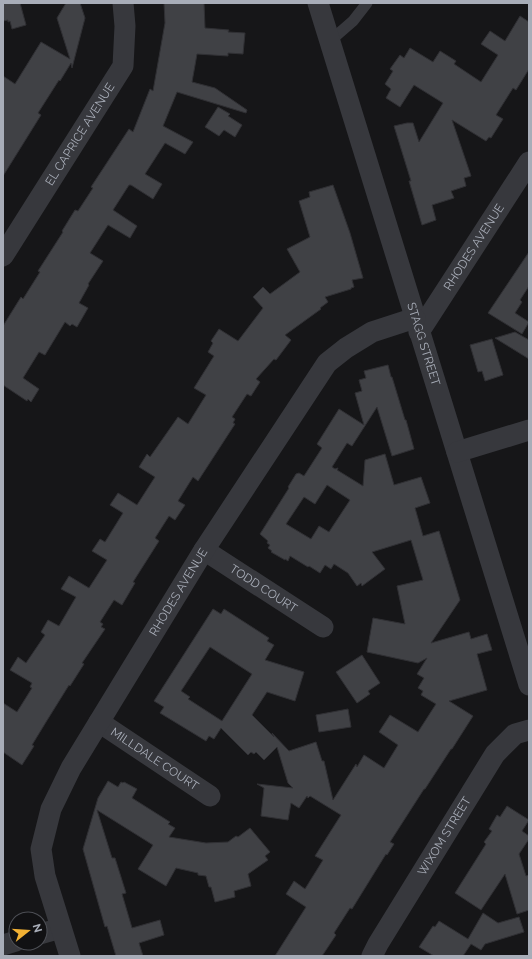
<svg xmlns="http://www.w3.org/2000/svg" width="532" height="959" viewBox="0 0 532 959" font-family="Raleway,sans-serif">
  <rect width="100%" height="100%" fill="#161618"/>
  <path fill="#404145" stroke="#303034" fill-rule="evenodd" d="M3,3h17l6,22 -14,4 -2,-8 -2,1v-2l-5,1z
    M66,3h14l5,15 -13,50 -1,-5 -11,18 -1,-1 -21,33 3,2 -38,61v-100l12,8 26,-42 29,17 -13,-41z
    M164,3h40l1,25 24,2 -1,2 17,1 -2,21 -15,-1v3l-31,-2 -5,28 23,6 32,22 -1,3 -69,-21 -14,34 30,16 -8,12 -20,-11 -20,31 17,10 -9,15 -22,-14h-2l-16,25 24,16 -7,12 -22,-13 -18,28 13,8 -15,23 1,1 -10,18 9,5 -11,19 -5,-3 -2,2 -5,-4 -20,33 -6,-3 -16,26 16,11 -8,13 -3,-3 -1,2 -24,-16v-59l18,-29 2,2 17,-27 -2,-1 25,-39 -1,-1 13,-21 3,1 15,-23 -2,-1 38,-58 4,3 17,-43 3,2 12,-68z
    M520,16l9,6v47l-13,21 -3,-2 -17,27 7,4 -12,19 -2,-1 -3,4 -34,-21 19,56 -7,2 2,8 -15,5 3,7 -22,7 4,15 -14,5 -13,-44h2l-17,-55 13,-3h6l6,19 24,-39 -29,-18 -14,22 -14,-9 5,-9 -6,-5 8,-13 -3,-2 10,-14 4,3 6,-10 23,14 7,-11 16,10 -2,3 27,18 17,-27 -17,-11 9,-13 15,10z
    M218,107l12,7 -2,2 14,9 -7,12 -11,-7 -5,6 -14,-9z
    M333,185l17,48 13,45 -11,2 2,7 -3,1v1l-26,8 3,5 -8,6 1,1 -36,26 6,5 -15,20 -2,-1 -18,20 4,3 -9,14 -4,-2 -15,23 3,2 -2,4 2,1 -37,57 -5,-4 -15,24 7,4 -10,15 -6,-4 -14,22 4,3 -26,41 2,1 -13,22 -8,-5 -14,22 3,2 -2,3 4,2 -23,34 2,1 -14,22 -1,-1 -23,37 -14,23 2,1 -12,19 -19,-13v-49l14,9 15,-24 -2,-1 2,-4 -22,-13 8,-13 8,6 19,-28 -4,-3 7,-12 11,6 17,-29 -15,-8 8,-13 20,12 18,-28 -15,-9 8,-12 5,3 18,-29 -13,-8 8,-12 19,12 18,-28 -16,-10 8,-13 3,3 28,-40 10,7 18,-29 -12,-7 20,-32 -6,-4 5,-9 -2,-2 8,-12 19,12 25,-33 -10,-11 10,-10 7,7 30,-22 -13,-23 23,-12 -11,-36 11,-4 -1,-5z
    M529,252v34l-9,14 2,2 -7,11 14,9 -7,12 -34,-21z
    M515,332l14,8v19l-34,-21z
    M492,339l11,36 -18,6 -3,-10 -4,1 -8,-27z
    M388,365l3,12h1l13,43h1l8,29 -22,7 -15,-49 -25,39 -5,-3 -15,24 3,2 3,-1 -1,2 26,16 2,-26 20,-6 9,31 27,-8 9,26 -15,5 8,28 16,-5 21,69 -29,43 38,-11 2,7 16,-5 5,16 -15,4 10,36 -38,11 24,15 -21,33h-1l-26,40h-1l-34,53 4,2 -7,11 -1,-1 -34,55 -2,-1 -16,25 2,2 -14,21h-47l31,-49 -20,-13 8,-13 11,8 18,-29 -8,-4 26,-41 -31,-19 -2,2 -1,-2 -8,12 -8,-5 -3,17 -27,-4 3,-28 -7,-4 36,4 -5,-5 -11,-36 -13,13 -8,-8 -2,2 -3,-2 -3,3 -27,-27 -7,11 -5,-3 -3,5 -46,-28 4,-6 -10,-6 59,-92 8,5 3,-5 45,29 -2,3 7,4 -9,15 39,12 -9,29 -28,-9 -15,23 22,22 -2,-4 17,18 27,-9 6,19h2l9,39 23,-36 1,3 7,-12 20,13 14,-23 -19,-13 11,-17 28,17 18,-28 -15,-9 2,-4 -5,-3 6,-10 -7,-4 10,-16 -9,5 -51,-11 6,-34 32,6 -8,-38 26,-6 -12,-40 -39,12 13,17 -23,17 -1,-3 -4,3 -9,-13 -14,-9 -3,5 -6,-4 -5,8 -11,-7 -1,1 -18,-11 -2,5 -3,-2v1l-14,-8 1,-1 -4,-3 2,-3 -3,-2 1,-2 -8,-7 29,-46 -1,-1 8,-13 3,-1 5,3 18,-28 -5,-4 22,-35 25,16 -9,-32 7,-2 -3,-11 7,-2 -2,-7zM327,485l23,15 -21,32 -10,-6 -8,13 -25,-15 18,-27 11,7zM210,647l42,27 -30,47 -34,-22 2,-2 -9,-6z
    M362,655l18,28 -12,8 2,3 -13,9 -21,-31z
    M348,709l3,18 -32,5 -3,-17z
    M108,781l10,6 3,-5 2,1 1,-1 13,7 -5,9 38,24 -2,2 7,4 -6,9 37,6 22,-1 8,-6 2,1 12,-9 20,24 -5,4 3,4 -20,14 3,12 -17,5 1,6 -20,5 -4,-15h-2l-3,-11 -8,-1v-2l-22,-5 -10,18 -28,-17 15,-24 -56,-35 15,48h3l11,35 -4,1 10,34 28,-8 4,15 -25,8 4,13h-27l-9,-30 -2,1 -22,-78 15,-51z
    M507,806l22,14 -7,11 7,5v3l-10,15 7,22 3,-1v35l-12,4 -12,-40 -24,36 -26,-17 31,-49 -2,-2 8,-11 -3,-2 8,-14 3,2z
    M483,913l15,10 21,-6 5,15 -39,12 -4,6 -10,-6 -8,12h-29l-15,-9 14,-21 2,1 4,-6 29,18z"/>
  <g fill="none" stroke-linecap="round" stroke-linejoin="round">
    <path stroke="#37383d" stroke-width="11" d="M330,41l23,-20 14,-18"/>
    <g stroke="#37383d" stroke-width="21">
      <path id="s1" d="M318,3l211,682"/>
      <path id="s2" d="M3,256l120,-190 2,-40 -2,-23"/>
      <path id="s3" d="M419,332l110,-170"/>
      <path d="M457,452l72,-22"/>
      <path id="s4" d="M204,550l119,77"/>
      <path id="s5" d="M99,722l111,74"/>
      <path d="M40,934l21,-6"/>
      <path d="M3,945l13,-4"/>
      <path id="s6" d="M70,956l-25,-80 -4,-27 10,-40 20,-41 133,-218 123,-187 19,-15 26,-16 43,-14"/>
      <path id="s7" d="M372,956l6,-12 117,-190 20,-20 14,-4"/>
    </g>
  </g>
  <g text-anchor="middle" dominant-baseline="central" stroke-width="4" stroke-linejoin="round" paint-order="stroke">
    <g font-size="12" fill="#a8adb8" stroke="#111113">
      <text stroke="none"><textPath href="#s2" startOffset="144">EL CAPRICE AVENUE</textPath></text>
      <text stroke="none"><textPath href="#s3" startOffset="101">RHODES AVENUE</textPath></text>
      <text stroke="none"><textPath href="#s1" startOffset="357">STAGG STREET</textPath></text>
      <text stroke="none"><textPath href="#s4" startOffset="71">TODD COURT</textPath></text>
      <text stroke="none"><textPath href="#s6" startOffset="404">RHODES AVENUE</textPath></text>
      <text stroke="none"><textPath href="#s5" startOffset="67">MILLDALE COURT</textPath></text>
      <text stroke="none"><textPath href="#s7" startOffset="140">WIXOM STREET</textPath></text>
    </g>
  </g>
  <rect width="532" height="959" fill="none" stroke="#a8adb8" stroke-width="8"/>
  <g transform="translate(28 931) rotate(73)"><circle r="19" fill="#111113" stroke="#4d4f55"/>
  <path d="M0-3L7 15L0 10L-7 15Z" fill="#f2b134"/>
  <text y="-6" font-size="11" font-weight="bold" text-anchor="middle" fill="#a8adb8">N</text>
  </g>
</svg>
